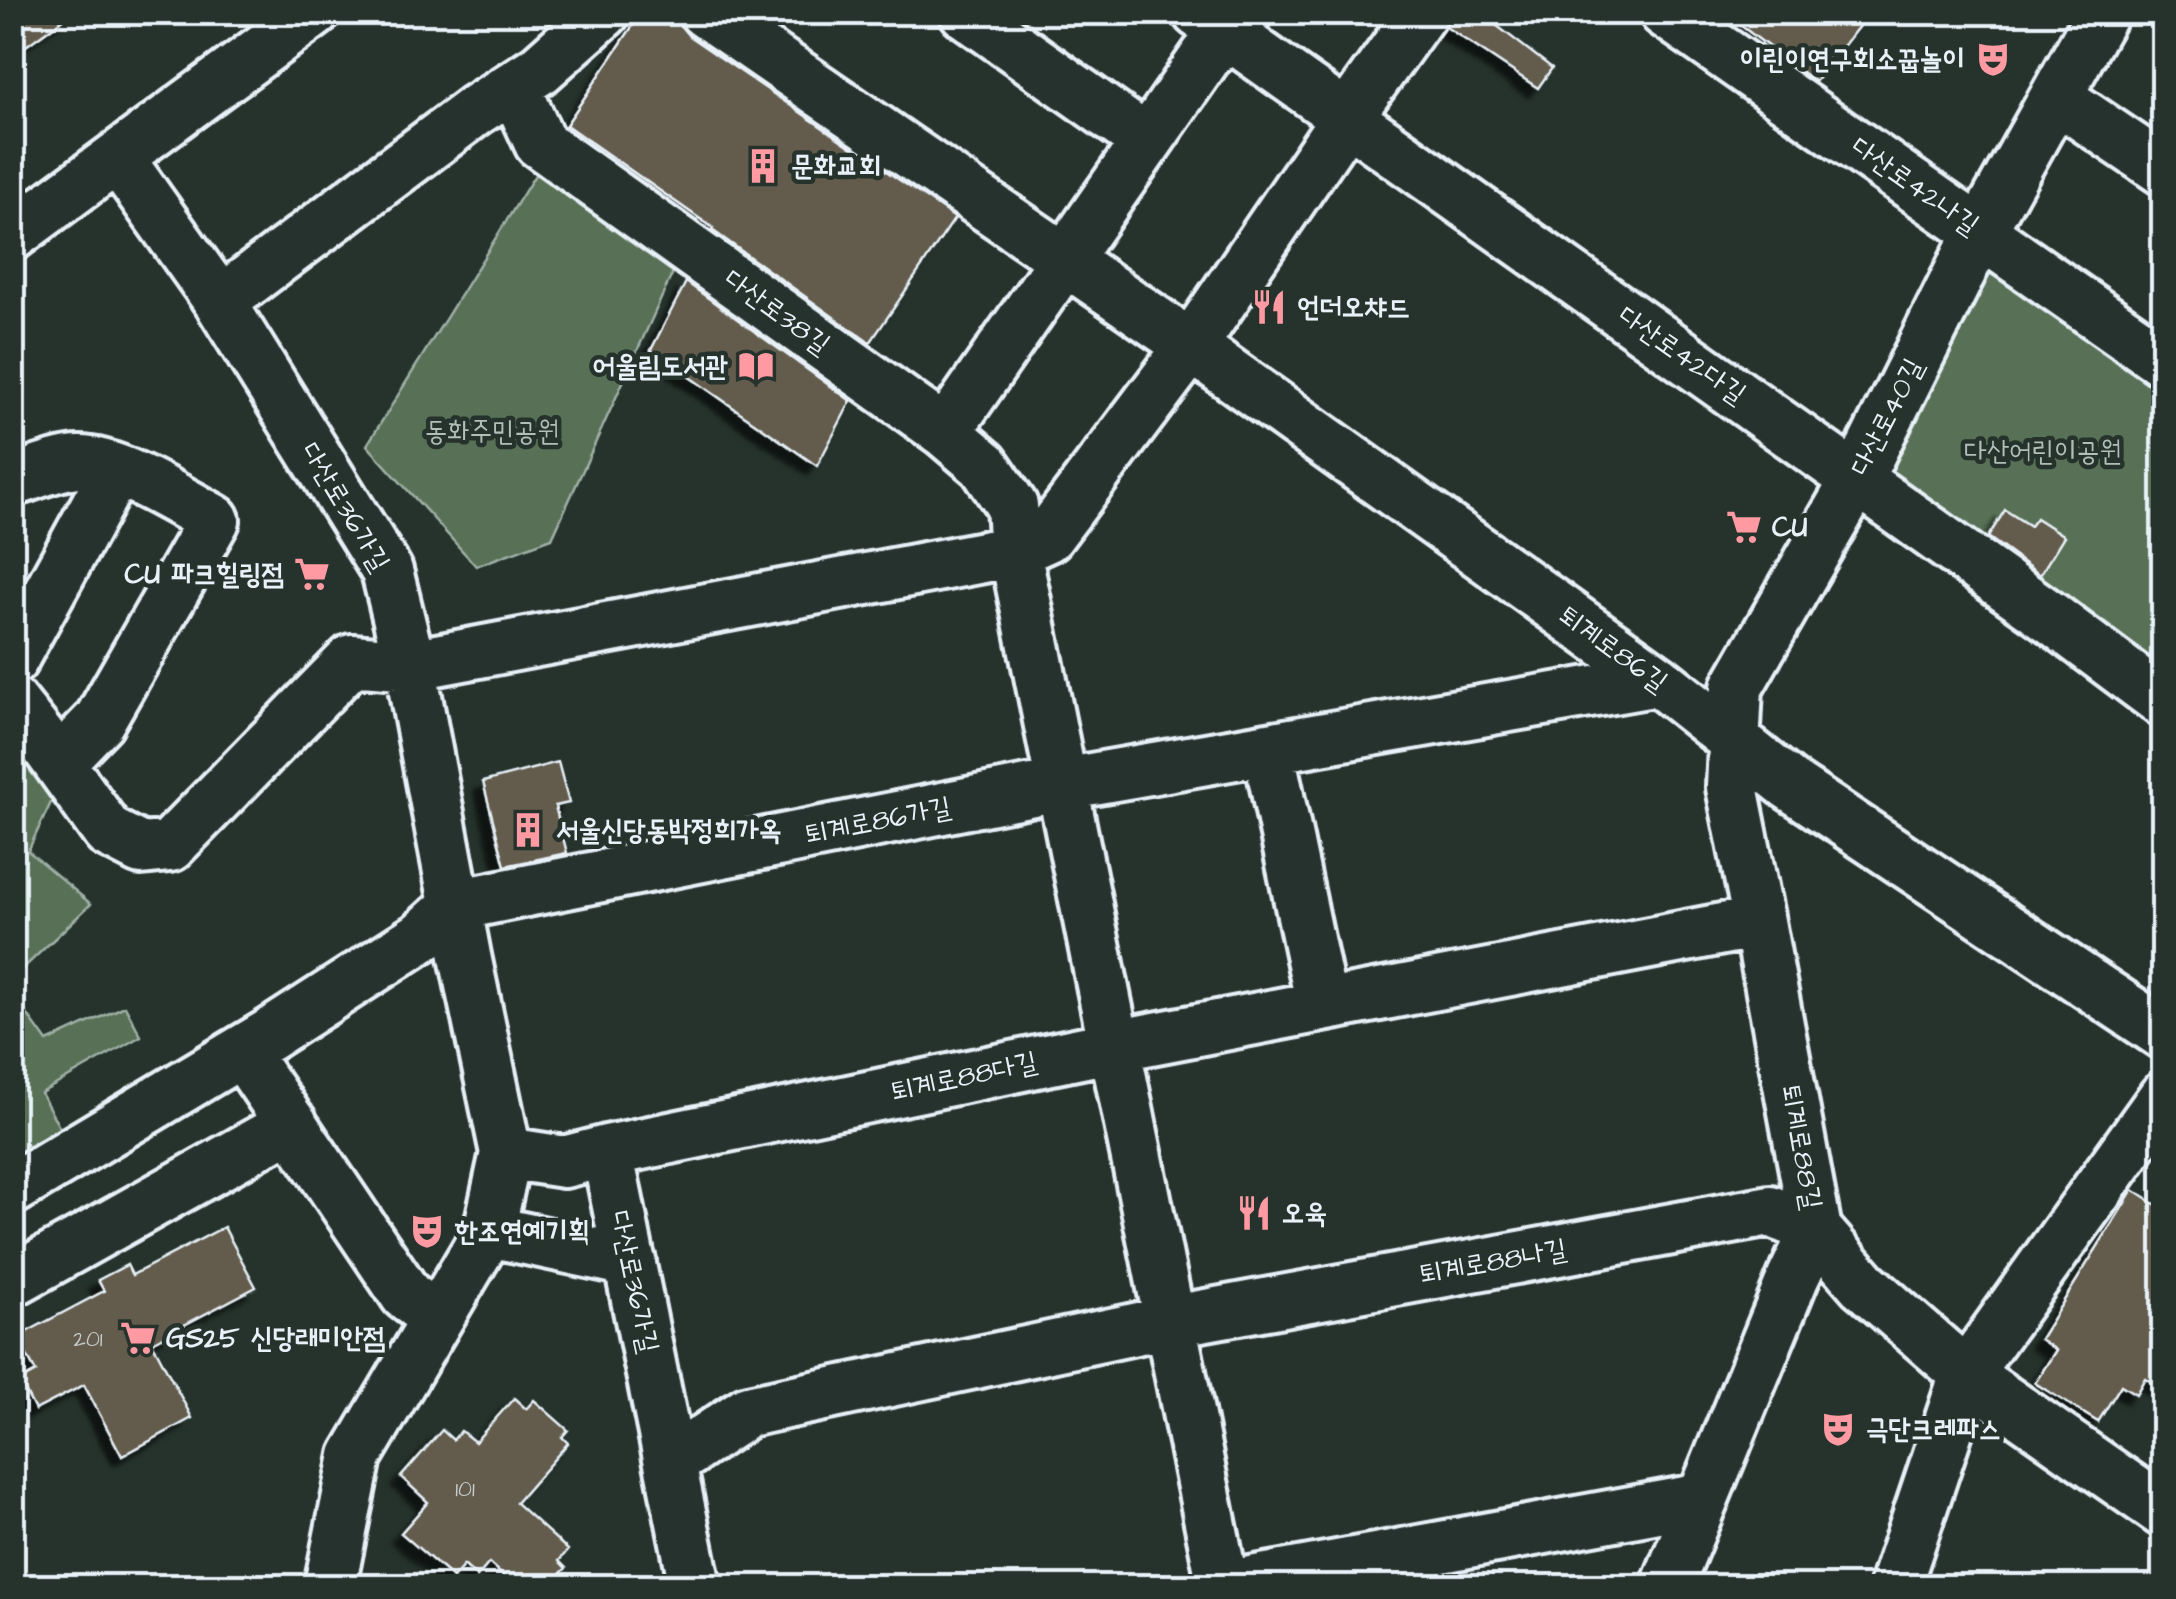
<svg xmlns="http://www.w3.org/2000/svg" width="2176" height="1599" viewBox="0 0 2176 1599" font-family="'Architects Daughter','Poor Story',sans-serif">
  <defs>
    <filter id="shadow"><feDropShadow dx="-9" dy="9" stdDeviation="2.5" flood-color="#0009"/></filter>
  </defs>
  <rect width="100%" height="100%" fill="#26332d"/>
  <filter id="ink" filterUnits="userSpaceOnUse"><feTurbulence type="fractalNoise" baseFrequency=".01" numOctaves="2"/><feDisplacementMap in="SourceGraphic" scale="20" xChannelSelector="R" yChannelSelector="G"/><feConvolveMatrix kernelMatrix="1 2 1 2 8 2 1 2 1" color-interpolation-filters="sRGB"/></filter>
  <g filter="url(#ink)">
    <path fill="#597156" stroke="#a0b1a7" stroke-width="2.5" d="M538,170l137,98 -123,270 -76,28 -109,-121z
      M1987,270l176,123v284l-285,-198z
      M33,754l24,36 -29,61 63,53 -78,74 -1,-189z
      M12,993l35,49 78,-36 16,30 -100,57 24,45 -53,32z"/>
    <path fill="#645c4e" stroke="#e8f1f8" stroke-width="2.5" filter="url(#shadow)" d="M12,12h61l-61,44z
      M642,12l35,1 3,12 9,11 266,182 -85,125 -158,-113 1,-2 -147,-103z
      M1450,12h29l73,56 -14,20 -92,-61z
      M1723,12h147l-55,70z
      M686,282l165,119 -34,65 -166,-116z
      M2005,510l25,16 6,-8 28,18 -24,39 -52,-38z
      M558,762l11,41 -14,3 12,47 -62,13 -22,-84z
      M2133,1190l31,20v180l-19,-12 -9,16 -15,-9 -23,37 -63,-39 21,-33 -16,-11z
      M224,1227l32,60 -104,55 40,76 -70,38 -38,-71 -49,25 -15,-29 16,-9 -19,-35 87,-46 -6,-11 29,-15 5,10z
      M514,1398l12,11 8,-9 34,30 -6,7 6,6 -52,60 52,47 -9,11 7,7 -17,18h-35l-25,-23 -12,14 -13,-12 -11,13 -52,-45 27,-31 -27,-25 41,-47 11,10 8,-9 14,11z"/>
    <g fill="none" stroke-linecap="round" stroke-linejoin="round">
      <defs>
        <path id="minor" d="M705,12l486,334 467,334 131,104 375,250
          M965,12l182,129
          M1198,12l855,607 111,83
          M1665,12l499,349
          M2103,12l-123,220 -123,247 -120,208 -5,100 27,135 57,308 47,54 103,90 198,138
          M514,86l26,57 405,289 39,33 28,41 3,45 33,-15 143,-190 156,-229 75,-105
          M2056,97l108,73
          M118,158l102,144 167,269 23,94 55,291 41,197 -17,78 -133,225 -26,130
          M12,235l302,-223
          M220,302l256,-192 64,-41 64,-57
          M945,432l262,-377 23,-20 16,-23
          M12,481c19,-6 49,-19 68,-19 38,0 99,39 134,58l-115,201 -40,41
          M12,660l104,-190
          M12,702l34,43 62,87 33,17 29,-3 182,-186 58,5 605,-114c72,345 136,691 208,1035
          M1268,748l54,258
          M456,905l607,-121 595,-104
          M242,1051l164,244 31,24
          M607,1151l507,-105 645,-124
          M506,1153l58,9 43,-11 88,435
          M12,1189l257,-154 152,-98 35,-32
          M489,1231l141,30
          M12,1281l280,-157
          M672,1462l76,-51 420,-89 602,-111 46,19 -23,48 -126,308
          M1229,1586l473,-87
          M1895,1586l71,-212 198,-277"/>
      </defs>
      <use href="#minor" stroke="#e8f1f8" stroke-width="58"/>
      <use href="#minor" stroke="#26332d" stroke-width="50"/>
    </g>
  </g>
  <defs>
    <symbol id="theatre-bare" viewBox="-9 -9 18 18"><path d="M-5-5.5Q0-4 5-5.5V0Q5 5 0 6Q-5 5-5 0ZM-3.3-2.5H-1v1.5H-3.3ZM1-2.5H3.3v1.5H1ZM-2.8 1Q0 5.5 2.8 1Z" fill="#ff9aa2" stroke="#26332d" stroke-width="2.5" paint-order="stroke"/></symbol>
    <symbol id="building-bare" viewBox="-9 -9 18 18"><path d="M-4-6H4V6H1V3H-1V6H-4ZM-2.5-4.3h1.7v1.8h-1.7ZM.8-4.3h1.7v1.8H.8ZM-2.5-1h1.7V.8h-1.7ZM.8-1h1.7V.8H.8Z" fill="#ff9aa2" stroke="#26332d" stroke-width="2.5" paint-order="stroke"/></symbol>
    <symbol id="restaurant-bare" viewBox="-9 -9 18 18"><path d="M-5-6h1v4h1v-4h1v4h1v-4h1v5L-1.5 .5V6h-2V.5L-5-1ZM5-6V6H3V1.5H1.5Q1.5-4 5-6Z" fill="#ff9aa2" stroke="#26332d" stroke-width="2.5" paint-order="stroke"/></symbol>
    <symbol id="library-bare" viewBox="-9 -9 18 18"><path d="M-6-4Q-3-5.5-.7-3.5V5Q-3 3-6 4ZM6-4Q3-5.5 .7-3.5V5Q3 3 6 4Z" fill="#ff9aa2" stroke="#26332d" stroke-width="2.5" paint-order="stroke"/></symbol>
    <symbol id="supermarket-bare" viewBox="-9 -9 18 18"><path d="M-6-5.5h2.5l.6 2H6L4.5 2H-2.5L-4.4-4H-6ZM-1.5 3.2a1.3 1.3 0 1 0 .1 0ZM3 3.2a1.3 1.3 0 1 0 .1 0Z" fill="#ff9aa2" stroke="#26332d" stroke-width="2.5" paint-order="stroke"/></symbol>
  </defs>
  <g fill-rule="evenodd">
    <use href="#theatre-bare" x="1968" y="34" width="50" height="50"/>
    <use href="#building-bare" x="738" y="141" width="50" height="50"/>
    <use href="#restaurant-bare" x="1244" y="282" width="50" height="50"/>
    <use href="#library-bare" x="731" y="341" width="50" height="50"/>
    <use href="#supermarket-bare" x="1719" y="502" width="50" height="50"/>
    <use href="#supermarket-bare" x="287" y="549" width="50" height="50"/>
    <use href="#building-bare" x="503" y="805" width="50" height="50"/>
    <use href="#restaurant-bare" x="1229" y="1188" width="50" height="50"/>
    <use href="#theatre-bare" x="402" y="1206" width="50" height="50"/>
    <use href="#supermarket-bare" x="113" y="1313" width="50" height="50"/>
    <use href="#theatre-bare" x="1813" y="1404" width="50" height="50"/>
  </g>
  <g text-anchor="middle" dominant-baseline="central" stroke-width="9" stroke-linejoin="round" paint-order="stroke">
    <g font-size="22" fill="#c7ccce">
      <text x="88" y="1339">201</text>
      <text x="465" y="1489">101</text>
    </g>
    <g font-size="28" font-weight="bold" fill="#e8f1f8" stroke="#26332d" text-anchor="start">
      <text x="1965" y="59" text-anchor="end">이린이연구회소꿉놀이</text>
      <text x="791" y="166">문화교회</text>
      <text x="1297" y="307">언더오챠드</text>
      <text x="728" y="366" text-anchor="end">어울림도서관</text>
      <text x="1772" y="527">CU</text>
      <text x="284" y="574" text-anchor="end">CU 파크힐링점</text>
      <text x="556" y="830">서울신당동박정희가옥</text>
      <text x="1282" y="1213">오육</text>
      <text x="455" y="1231">한조연예기획</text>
      <text x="166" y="1338">GS25 신당래미안점</text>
      <text x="1866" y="1429">극단크레파스</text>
    </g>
    <g font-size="28" fill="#e8f1f8" stroke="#26332d">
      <text transform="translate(1915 186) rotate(35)">다산로42나길</text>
      <text transform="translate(777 312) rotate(36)">다산로38길</text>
      <text transform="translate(1682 355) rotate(35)">다산로42다길</text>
      <text transform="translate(1887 417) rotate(-63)">다산로40길</text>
      <text transform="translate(345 507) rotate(59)">다산로36가길</text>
      <text transform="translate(1613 649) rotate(36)">퇴계로86길</text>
      <text transform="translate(878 821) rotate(-11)">퇴계로86가길</text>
      <text transform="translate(964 1077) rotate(-12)">퇴계로88다길</text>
      <text transform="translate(1801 1147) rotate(80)">퇴계로88길</text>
      <text transform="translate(1493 1262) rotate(-10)">퇴계로88나길</text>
      <text transform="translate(634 1282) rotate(78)">다산로36가길</text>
    </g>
    <g font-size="28" fill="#afbeb7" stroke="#26332d">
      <text x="492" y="431">동화주민공원</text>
      <text x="2043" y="451">다산어린이공원</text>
    </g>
  </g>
  <rect width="2176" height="1599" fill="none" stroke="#26332d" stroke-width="50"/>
  <rect x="25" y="25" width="2126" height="1549" fill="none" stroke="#e8f1f8" stroke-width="4" filter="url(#ink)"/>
</svg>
